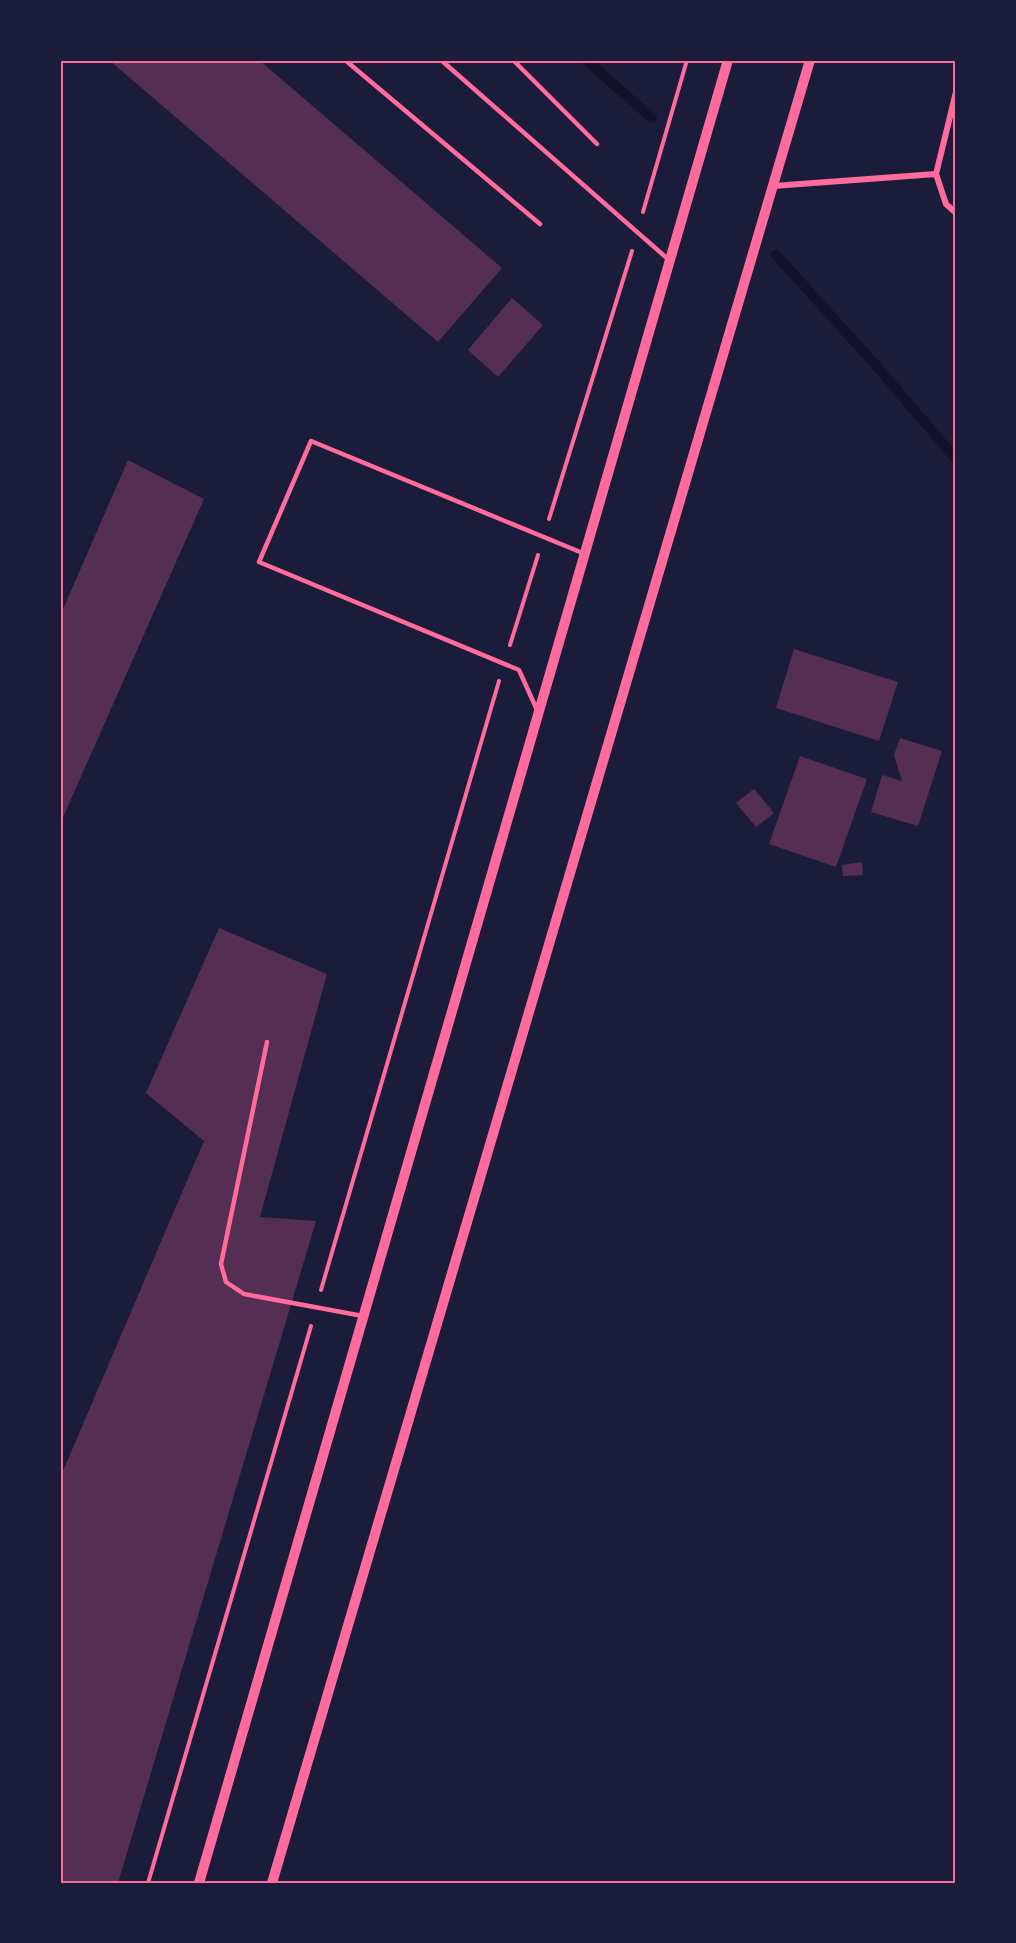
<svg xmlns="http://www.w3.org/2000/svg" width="1016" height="1943" viewBox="0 0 1016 1943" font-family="Raleway,sans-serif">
  <rect width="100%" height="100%" fill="#1b1b3a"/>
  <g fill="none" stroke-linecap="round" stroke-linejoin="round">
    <path stroke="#12122b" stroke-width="10" d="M586,60l66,58
      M776,255l97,107 83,97"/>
  </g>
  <path fill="#542f53" d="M109,60h150l243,208 -64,74z
    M512,298l31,27 -45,52 -30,-27z
    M128,460l76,39 -144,325v-208z
    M794,649l104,33 -19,59 -103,-33z
    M900,738l42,13 -24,75 -47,-14 11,-37 20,6 -8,-26z
    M800,756l67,23 -31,88 -67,-23z
    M754,789l20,24 -18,14 -20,-24z
    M862,862l1,13 -20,1 -1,-11z
    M219,928l108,46 -67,243 56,4 -198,662h-58v-405l144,-337 -58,-48z"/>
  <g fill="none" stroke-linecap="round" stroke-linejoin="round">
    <path stroke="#ff6b9d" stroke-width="4" d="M643,212l44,-152
      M549,519l83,-268
      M510,645l28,-90
      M321,1290l178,-609
      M148,1883l163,-557"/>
    <path stroke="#ff6b9d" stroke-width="4.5" d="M345,60l195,164
      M441,60l228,200
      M513,60l84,84
      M537,710l-18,-40 -260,-108 52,-121 274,113
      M267,1042l-46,222 5,18 18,12 119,22"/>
    <path stroke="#ff6b9d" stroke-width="6" d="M956,92l-20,82 10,30 10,9
      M773,186l163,-12"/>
    <path stroke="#ff6b9d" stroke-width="10" d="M199,1883l529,-1823
      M272,1883l538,-1823"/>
  </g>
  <rect width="1016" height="1943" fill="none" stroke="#1b1b3a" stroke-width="123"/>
  <rect x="62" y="62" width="892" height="1820" fill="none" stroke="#ff6b9d" stroke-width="2"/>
</svg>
